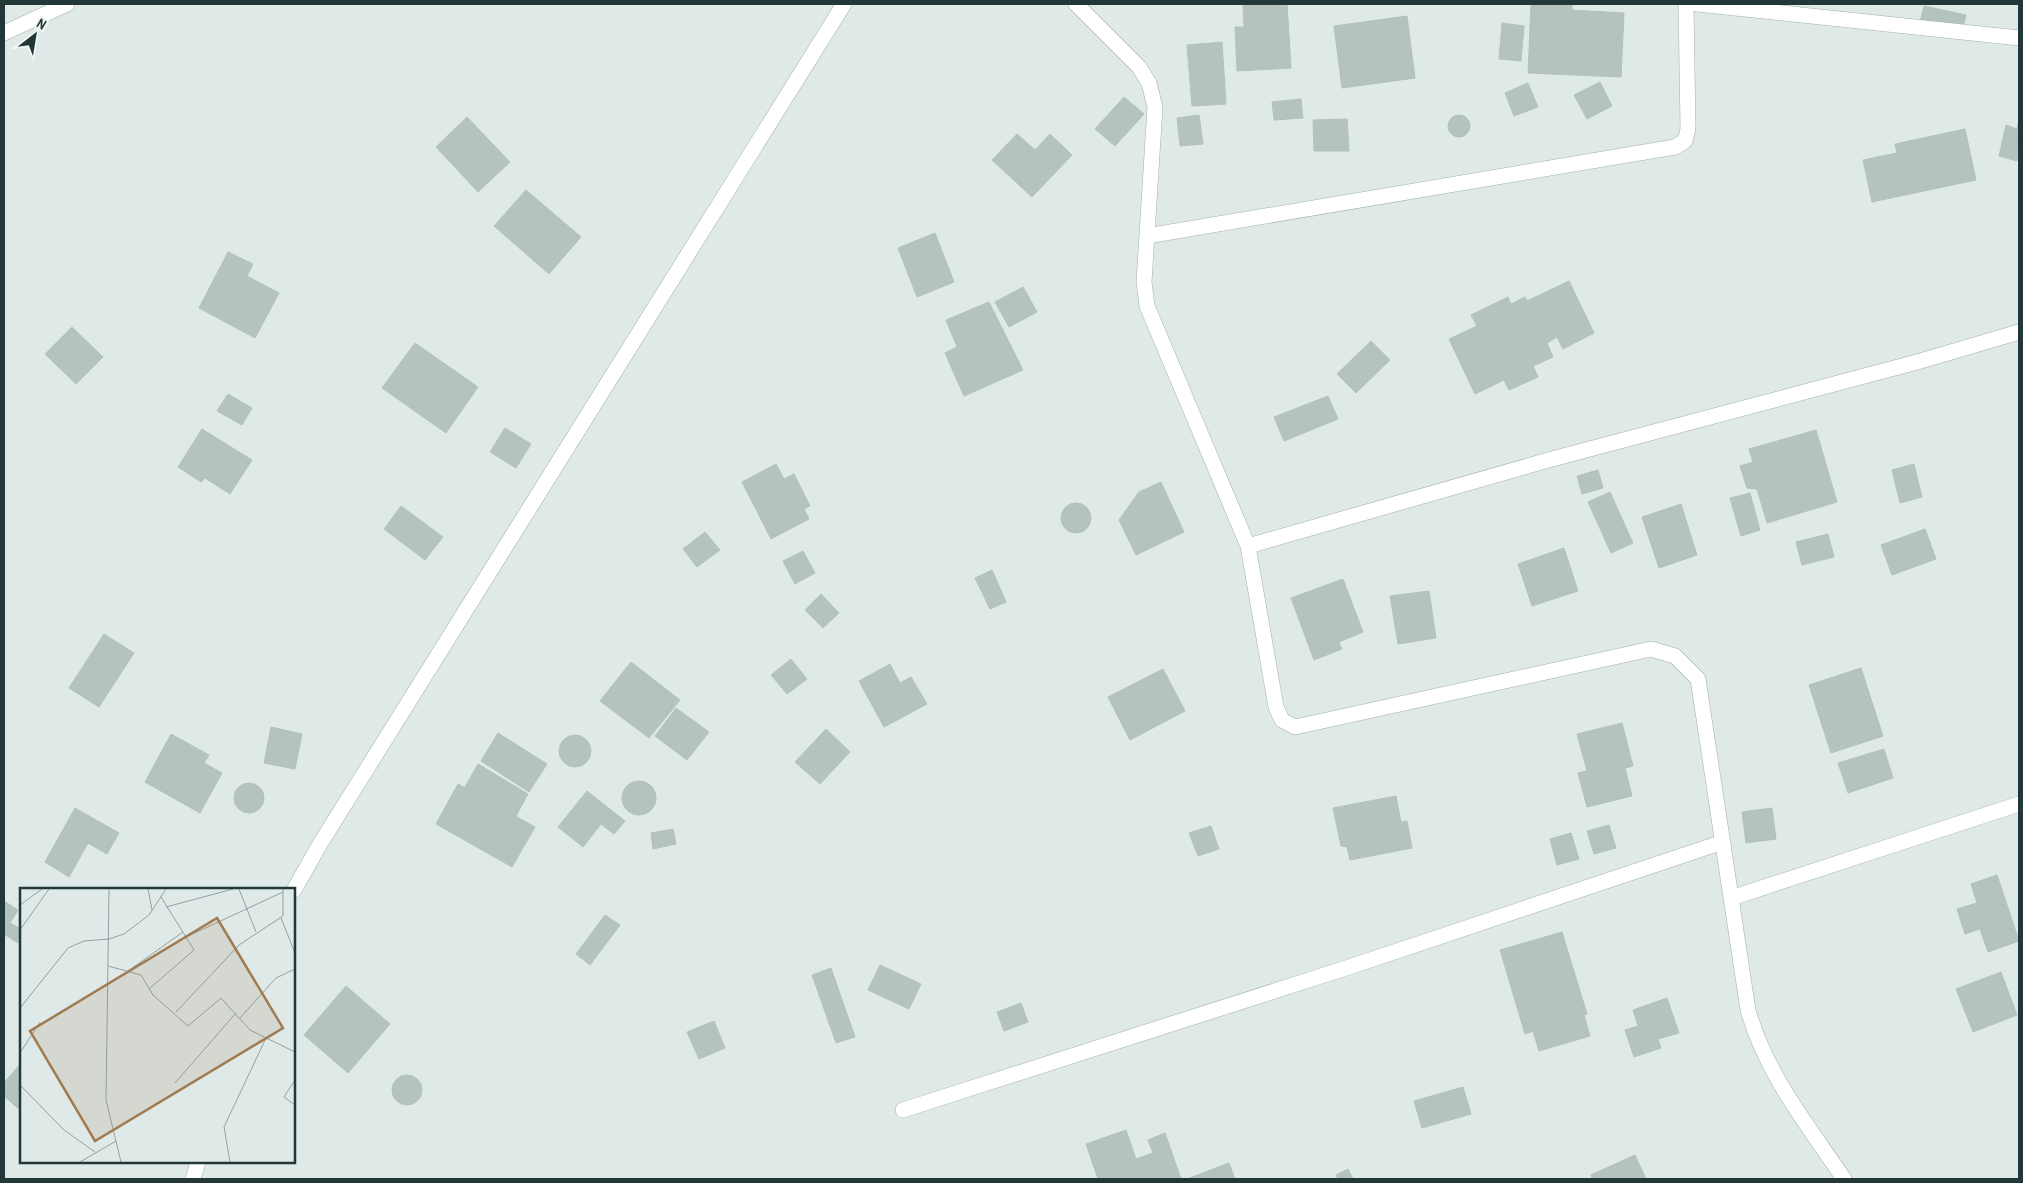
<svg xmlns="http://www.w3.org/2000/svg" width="2023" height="1183" viewBox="0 0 2023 1183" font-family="'Archivo Narrow',sans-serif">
  <rect width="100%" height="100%" fill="#dfe9e7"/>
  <path fill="#b5c3c0" stroke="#b2c2bf" d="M1287,4l4,64 -54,3 -2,-44h9l-1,-22z
    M1531,4h41v6l52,3 -3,64 -93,-4z
    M1924,6l42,9 -4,16 -42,-9z
    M1407,16l8,62 -73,10 -8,-62z
    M1502,23l22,3 -3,35 -22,-2z
    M1222,42l4,62 -34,2 -5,-61z
    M1600,82l12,24 -25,13 -13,-24z
    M1528,83l10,24 -24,9 -9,-23z
    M1124,97l20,17 -29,32 -20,-17z
    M1301,99l2,19 -29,2 -2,-18z
    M1199,115l4,29 -23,2 -3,-28z
    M1448 126a11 11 0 1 1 22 0a11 11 0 1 1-22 0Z
    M467,117l43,45 -32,30 -42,-45z
    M1347,119l2,32h-35l-1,-31z
    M2019,120l-2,41 -18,-5 7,-31 11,4z
    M1965,129l11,51 -104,22 -9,-42 34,-7 -2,-9z
    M1017,134l18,16 15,-16 22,21 -40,42 -40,-37z
    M526,190l55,47 -32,37 -55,-48z
    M935,233l19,49 -37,15 -19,-49z
    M228,252l25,12 -6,12 32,17 -24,45 -56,-30z
    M1569,281l25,52 -31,16 -6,-12 -10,6 6,14 -20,9 5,11 -29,13 -5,-10 -29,14 -26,-55 28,-13 -6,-11 37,-18 3,7 14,-7 2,4z
    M1023,287l14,25 -28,15 -14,-25z
    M989,302l34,68 -59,26 -19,-43 12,-6 -11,-27z
    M72,327l31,30 -27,27 -31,-30z
    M1371,341l19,19 -34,33 -19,-19z
    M415,343l63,44 -32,46 -64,-45z
    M228,394l24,14 -10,17 -25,-14z
    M1328,396l10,23 -54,22 -10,-24z
    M505,428l26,16 -15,24 -26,-16z
    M202,429l50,31 -22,34 -25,-16 -4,4 -23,-15z
    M1816,430l21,72 -70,21 -10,-34 -10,-1 -7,-22 13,-4 -4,-13z
    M776,464l8,15 10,-5 16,32 -6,3 5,10 -38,20 -29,-57z
    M1914,464l8,33 -22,6 -8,-33z
    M1598,470l5,18 -21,6 -5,-18z
    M1161,482l23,50 -48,23 -17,-35 20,-28z
    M1610,492l23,51 -22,10 -23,-51z
    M1750,493l10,37 -19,6 -11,-38z
    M1061 518a15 15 0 1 1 30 0a15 15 0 1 1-30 0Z
    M1681,504l16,51 -38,13 -17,-51z
    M401,506l42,31 -18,23 -41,-31z
    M1925,529l11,30 -44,16 -11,-30z
    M705,532l15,18 -23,17 -14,-18z
    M1828,534l6,23 -32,8 -6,-23z
    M1564,548l14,43 -46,15 -14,-42z
    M803,551l12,22 -20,11 -12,-23z
    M992,570l14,32 -16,7 -15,-31z
    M1343,579l20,53 -24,10 3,7 -28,11 -23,-62z
    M1429,591l7,47 -38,6 -8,-48z
    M821,594l18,19 -16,15 -18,-18z
    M104,634l30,19 -35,54 -30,-19z
    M791,659l16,20 -20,15 -16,-19z
    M631,662l49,38 -31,38 -49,-37z
    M890,664l10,19 11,-6 16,27 -43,23 -25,-46z
    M1861,668l22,68 -52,17 -22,-68z
    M1163,669l22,42 -55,29 -22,-43z
    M676,708l33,24 -22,28 -32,-24z
    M1622,723l11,43 -8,2 7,28 -45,11 -9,-34 9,-2 -10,-37z
    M271,727l31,7 -7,35 -31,-6z
    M826,729l24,23 -30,32 -25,-22z
    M498,733l49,31 -18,28 -48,-31z
    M171,734l38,21 -5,8 18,10 -22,40 -55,-31z
    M559 751a16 16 0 1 1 32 0a16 16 0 1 1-32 0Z
    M1884,749l9,29 -45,15 -10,-30z
    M478,764l50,30 -12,22 -51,-29z
    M622 798a17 17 0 1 1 34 0a17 17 0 1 1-34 0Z
    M234 798a15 15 0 1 1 30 0a15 15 0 1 1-30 0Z
    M458,784l77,43 -23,40 -76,-43z
    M587,791l38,30 -11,13 -13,-10 -18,23 -25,-20z
    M1396,796l5,26 6,-1 5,27 -62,12 -3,-13 -6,-1 -8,-38z
    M75,808l44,25 -12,21 -19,-11 -19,34 -24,-15z
    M1772,808l4,31 -30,4 -4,-31z
    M1609,825l7,23 -22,6 -7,-23z
    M1211,826l8,23 -21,7 -9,-23z
    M673,829l3,15 -23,5 -2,-16z
    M1571,833l8,26 -22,6 -7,-26z
    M1997,875l22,66 -31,11 -8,-23 -15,5 -8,-25 20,-6 -6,-19z
    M4,901l14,9 -8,13 11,6v9l-3,5 -14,-9z
    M605,915l15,10 -30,40 -14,-11z
    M1562,932l25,82 -3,1 6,21 -51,15 -6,-20 -8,3 -25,-84z
    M880,965l41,19 -12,25 -41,-19z
    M831,968l24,69 -19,6 -24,-68z
    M2001,972l16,43 -44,17 -17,-43z
    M346,986l44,38 -42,49 -44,-38z
    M1667,998l12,35 -21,6 3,9 -27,9 -9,-27 13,-4 -5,-16z
    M1021,1003l7,19 -24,9 -7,-19z
    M714,1021l11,27 -26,11 -12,-27z
    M21,1063v48l-17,-15v-13z
    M392 1090a15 15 0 1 1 30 0a15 15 0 1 1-30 0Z
    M1463,1087l8,27 -49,14 -8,-27z
    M1126,1130l10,29 17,-6 -5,-13 17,-7 16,46h-15v-2l-7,2h-61l-12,-35z
    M1635,1155l11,24h-54l-1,-4z
    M1229,1163l6,16h-48z
    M1348,1169l5,10h-15l-2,-4z"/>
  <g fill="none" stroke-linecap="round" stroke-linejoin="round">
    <defs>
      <path id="minor" d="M1076,4l63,63 10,16 6,24 -11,175 3,24 101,240 28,161 6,13 13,7 356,-78 24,7 23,23 50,331c18,64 59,114 96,169
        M1697,4l322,34
        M4,33l63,-29
        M1147,236l528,-89 10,-6 3,-12 -2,-125
        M1248,546l304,-87 365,-97 102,-30
        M1731,898l288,-94
        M903,1110l440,-141 380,-127"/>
      <path id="tertiary" d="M294,890l26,-46 524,-840
        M193,1179l5,-17"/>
    </defs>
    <use href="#minor" stroke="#a3b0af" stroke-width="16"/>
    <use href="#tertiary" stroke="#a3b0af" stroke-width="16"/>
    <use href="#minor" stroke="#fff" stroke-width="15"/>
    <use href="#tertiary" stroke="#fff" stroke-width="15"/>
  </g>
  <g transform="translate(20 888)">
    <rect width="275" height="275" fill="#dfe9e7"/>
    <path fill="none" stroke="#93a2a1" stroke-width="1" d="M89,1l-3,211 15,62M128,1l4,21M219,1l17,43M0,17l22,-16M146,19l67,-18M261,30l14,35M0,42l29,-41M166,49l97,-45M88,78l33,9 12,20 35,31 33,-28 29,32 45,22M108,83l55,-39M129,101l45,-39 -33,-53M0,120l48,-60 16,-7 25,-2 15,-5 25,-19 17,-26M156,124l63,-67 44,-29v-27M220,130l36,-40 19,-9M0,165l20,-31M275,192l-11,17 11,8M155,195l61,-70M0,197l44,45 31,22M60,274l36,-21M210,274l-6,-35 42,-89"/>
    <path fill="#a17c52" fill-opacity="0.15" stroke="#a17c52" stroke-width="2.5" d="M197,30l66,110 -188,113 -65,-110z"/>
    <rect width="275" height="275" fill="none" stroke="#223737" stroke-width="2.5"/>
  </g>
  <rect width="2023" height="1183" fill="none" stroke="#223737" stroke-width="10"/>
  <g transform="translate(35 35) rotate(31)" stroke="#eff6f4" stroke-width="4" paint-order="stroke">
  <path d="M0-4L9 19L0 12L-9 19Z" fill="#223737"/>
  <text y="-8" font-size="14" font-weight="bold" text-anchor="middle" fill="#223737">N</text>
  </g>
</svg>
